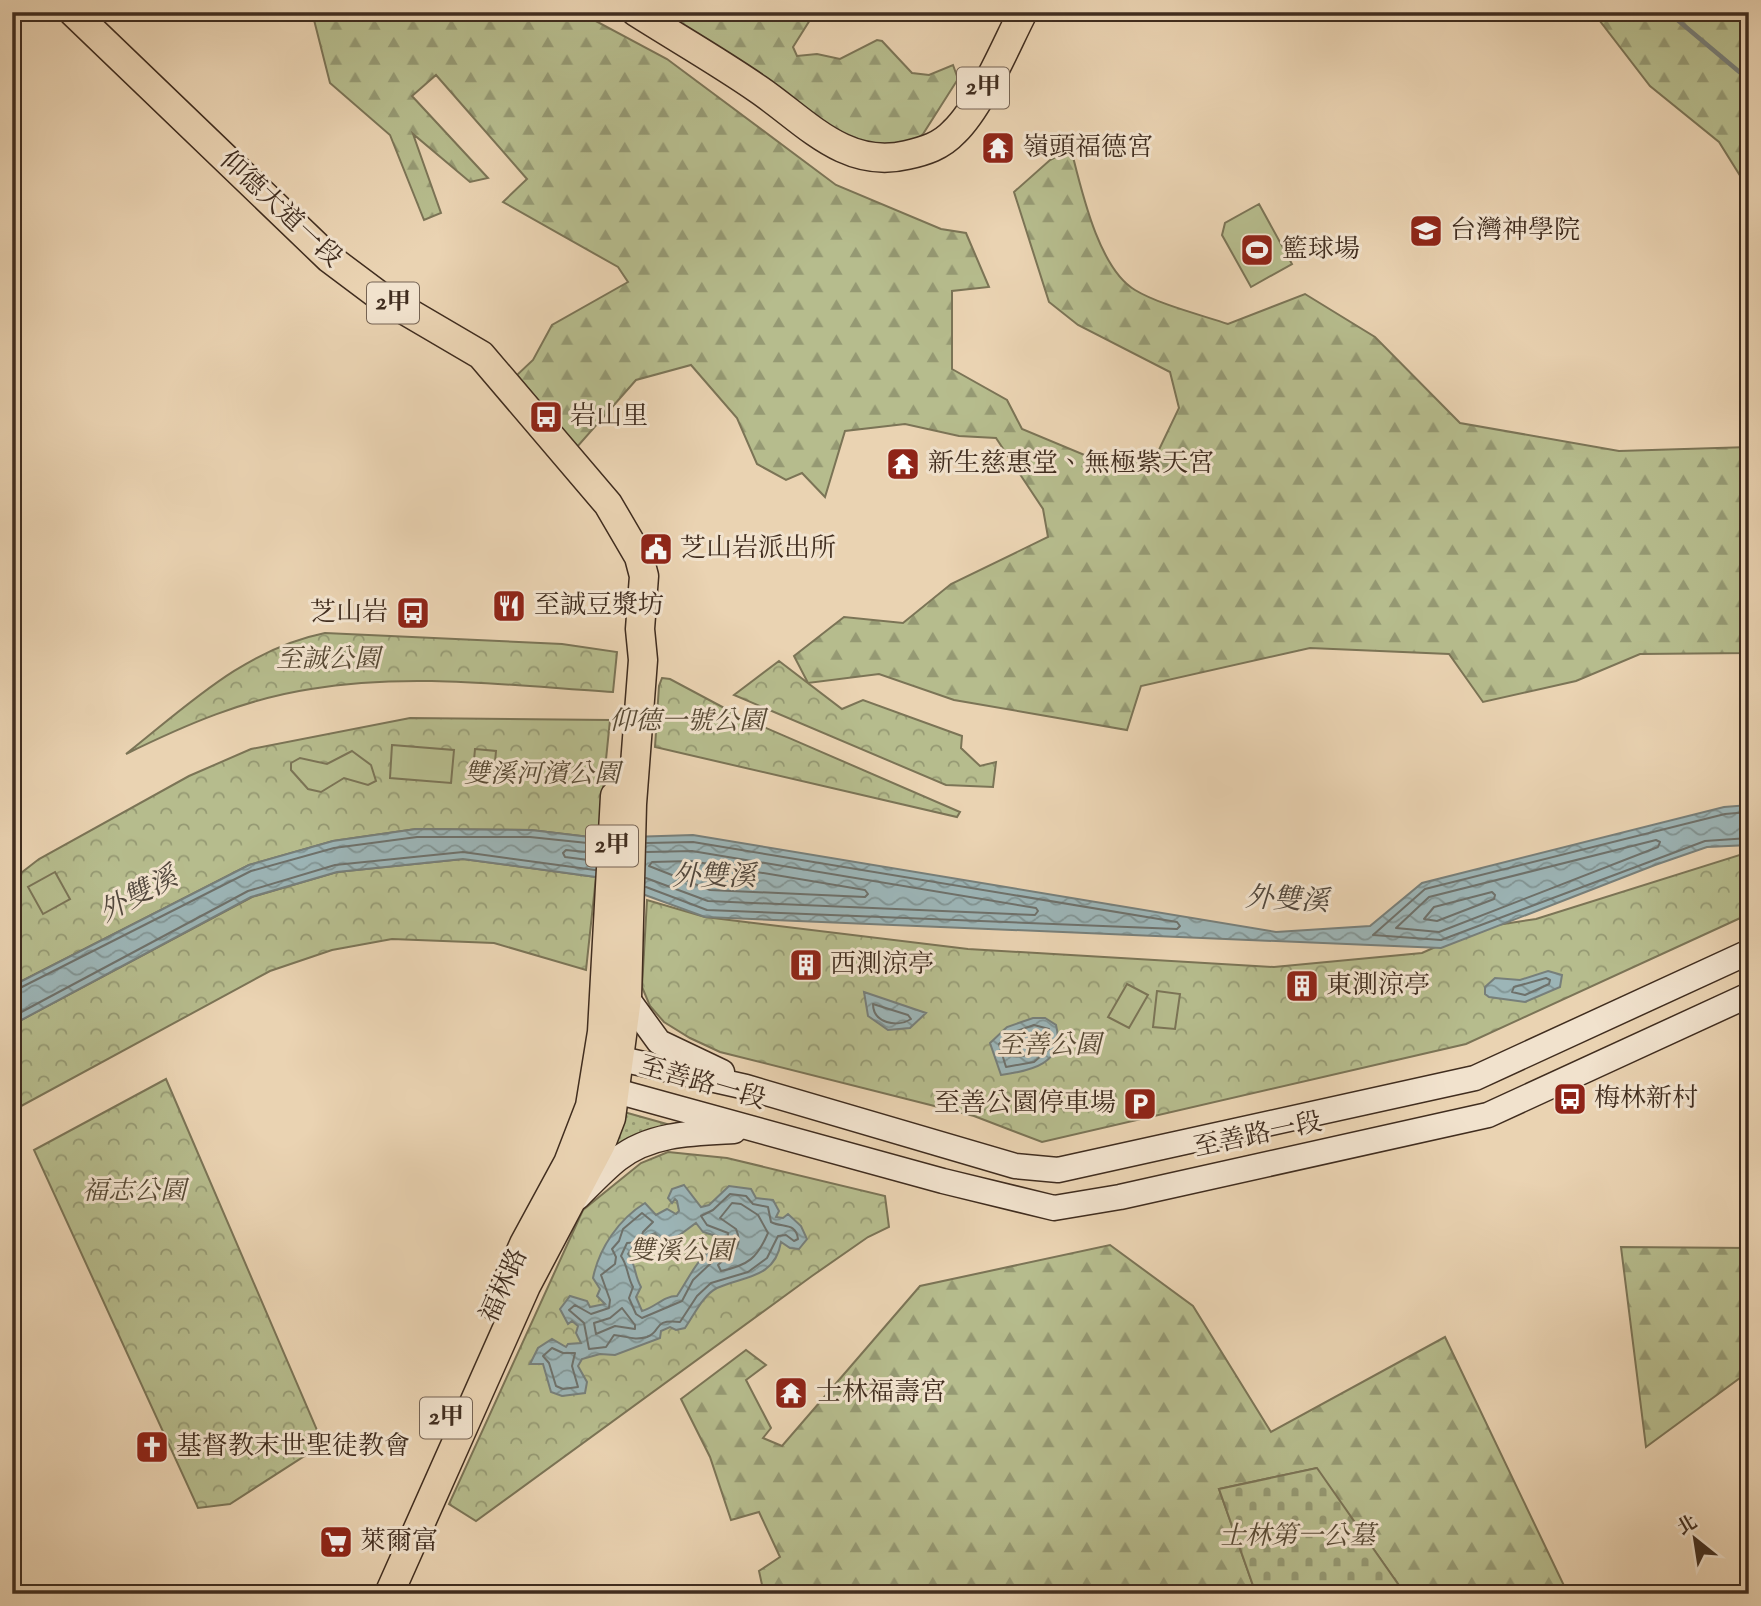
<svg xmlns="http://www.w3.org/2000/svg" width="1761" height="1606" viewBox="0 0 1761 1606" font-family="'Sorts Mill Goudy','Noto Serif TC',serif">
  <defs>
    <pattern id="forest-firs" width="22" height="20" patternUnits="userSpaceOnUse" patternTransform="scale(1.75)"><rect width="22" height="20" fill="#b6bc8d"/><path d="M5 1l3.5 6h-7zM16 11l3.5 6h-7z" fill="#959973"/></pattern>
    <pattern id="cemetery-stones" width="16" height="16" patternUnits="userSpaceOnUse" patternTransform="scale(1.75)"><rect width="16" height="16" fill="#b6bc8d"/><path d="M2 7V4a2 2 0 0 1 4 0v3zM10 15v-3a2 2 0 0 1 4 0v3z" fill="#959973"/></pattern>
    <pattern id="park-crowns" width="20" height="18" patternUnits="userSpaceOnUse" patternTransform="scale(1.75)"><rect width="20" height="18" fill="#b6bc8d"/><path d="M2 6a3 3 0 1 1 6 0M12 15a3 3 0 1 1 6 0" fill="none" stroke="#959973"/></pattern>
    <pattern id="garden-dots" width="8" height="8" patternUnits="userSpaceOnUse" patternTransform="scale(1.75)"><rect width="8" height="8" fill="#b6bc8d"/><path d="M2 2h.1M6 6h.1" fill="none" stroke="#959973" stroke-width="1.8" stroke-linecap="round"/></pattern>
    <pattern id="water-waves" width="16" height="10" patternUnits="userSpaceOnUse" patternTransform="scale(1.75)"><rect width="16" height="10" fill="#9cb5b7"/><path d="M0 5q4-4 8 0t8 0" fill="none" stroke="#819494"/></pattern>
  </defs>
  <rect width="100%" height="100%" fill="#ead3b2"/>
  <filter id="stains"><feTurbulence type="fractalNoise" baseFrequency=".00286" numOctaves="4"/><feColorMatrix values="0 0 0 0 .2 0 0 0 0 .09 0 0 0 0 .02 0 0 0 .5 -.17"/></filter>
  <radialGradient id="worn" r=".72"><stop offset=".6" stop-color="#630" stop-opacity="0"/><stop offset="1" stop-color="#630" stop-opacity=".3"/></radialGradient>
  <path fill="url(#forest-firs)" stroke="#7b7456" stroke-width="2" d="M312,12h267l88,47 169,126 105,44 25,4 23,54 -37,4v78l55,31 15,29 72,30 61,-1 24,-50 -9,-36 -92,-47 -29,-23 -35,-110 36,-32 21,-11c10,39 27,119 64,141 23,14 66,25 93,34l77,-30 70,43 85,86 159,28 130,-4v206l-109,1 -64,27 -93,21 -34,-48 -139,-6 -169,38 -14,44 -173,-30 -75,-26 -71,9 -14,-27 50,-39 59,6 48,-39 97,-47 -5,-28 -47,-71 -37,-2 -54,-12 -60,7 -20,66 -23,-24 -16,7 -29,-16 -20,-46 -46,-53 -55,15 -59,67 -60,-72 16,-15 19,-35 76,-43 -10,-15 -115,-65 24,-23 -91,-104 -24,21 76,82 -18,4 -57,-48 28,79 -17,7 -34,-85 -60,-52z
    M642,12h173l-22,35 4,9 20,-2 23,5 37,-19 5,1 30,32 17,2 24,-10 5,14 -35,55 -10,8 -38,12z
    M1593,12h156v178l-30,-48 -69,-56z
    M1110,1245l83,61 78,126 174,-95 123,257h-163l-89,-126 -97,21 37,105h-492l-5,-23 21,-14 -21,-45 -28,8 -21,-63 -29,-58 65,-49 20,15 -20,15 25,48 -8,10 19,8 138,-160z
    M1621,1247l128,1v146l-9,-16 -94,69z"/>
  <path fill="url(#cemetery-stones)" stroke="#7b7456" stroke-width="2" d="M1317,1468l88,126h-149l-37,-105z"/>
  <path fill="url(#park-crowns)" stroke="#7b7456" stroke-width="2" d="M325,633l237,11 55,8 -4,40c-99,-6 -203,-20 -302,-3 -66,10 -126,36 -185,65 62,-49 119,-105 199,-121z
    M779,661l63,48 21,-9 99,36 -1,12 19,18 16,-4 -3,25 -47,-2 -212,-90z
    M662,678l8,1 73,39 217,94 -3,5 -302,-70 4,-61z
    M410,718l200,2 -12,118 -67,-8 -115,-1 -83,12 -84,24 -237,121v-106l27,-21 150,-83 62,-27z
    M1749,852v62l-283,130 -424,98 -68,-26 -254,-64 -30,-14 -26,-16 -14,-16 -8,-19 5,-87 58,17 263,32 306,18 148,-14 56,-25 58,-9z
    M463,859l133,18 -10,93 -92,-27 -102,-4 -60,11 -62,21 -258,140v-86l240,-128 85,-25z
    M166,1079l157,365 -93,60 -32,4 -164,-358z
    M668,1152l59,6 158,38 4,31 -21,10 -56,39 -336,245 -27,-17 134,-294 58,-47z"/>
  <path fill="url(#garden-dots)" stroke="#7b7456" stroke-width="2" d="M624,1112l50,14 -68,31z"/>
  <path fill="#b6bc8d" stroke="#7b7456" stroke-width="2" d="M1259,204l33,60 -41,23 -29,-52 3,-12z
    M392,745l62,5 -3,33 -61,-5z
    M475,749l21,2 -3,33 -21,-2z
    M352,751l19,14 5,16 -8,4 -24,-7 -23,14 -13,-3 -17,-19v-7l9,-5 27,6z
    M55,872l15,27 -27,15 -15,-27z
    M1127,984l21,11 -19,33 -21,-11z
    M1157,991l23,3 -5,35 -22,-2z"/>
  <path fill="url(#water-waves)" stroke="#777f7a" stroke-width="2" fill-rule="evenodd" d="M1749,805v40l-42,2 -52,18 -214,83 -736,-31 -109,-40 -133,-18 -126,13 -86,25 -239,128v-39l237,-121 84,-24 83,-12 115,1 67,8 95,-3 583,97 94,-6 52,-43 302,-76z
    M1548,971l14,4 -2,12 -35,15 -36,-5 -4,-3v-7l10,-9 25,2z
    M864,992l62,21 -16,15 -22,2 -20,-14z
    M1033,1018h12l11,7c10,39 -26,46 -55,50l-11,-32 17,-16z
    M684,1185l17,22 8,-2 20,-19 22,3 5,9 17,2 6,11 -3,6 7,1 5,-4 13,12 6,13 -8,10 -9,-1 -9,-6c-6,37 -38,34 -64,46 -14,7 -23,27 -32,40l-9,2 -6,-3 -9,4 -1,7 -45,17 -15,-1 -18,5 -4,7 9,16 -2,11 -23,3 -11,-4 -8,-28h-13l8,-16 14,-9 14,8 2,-3 13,-1 -5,-10 2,-7 -6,-5 -4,3 -8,-15 10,-13 17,5 3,6 15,-3 -8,-8 3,-7 -7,-11c6,-30 26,-59 52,-75l11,12 11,-6 9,5 3,-3 -2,-10 -2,-2 -3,4 -4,-5 4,-9zM696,1223l7,9 20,6 -1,5c-23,10 -32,34 -45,53 -14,0 -21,11 -35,15l-6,-14 5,-10c-7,-12 -5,-23 -13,-33l4,-6 9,5 8,-6 -1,-11 7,-3 7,9h8z"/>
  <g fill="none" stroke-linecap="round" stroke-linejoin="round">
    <path stroke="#6e716b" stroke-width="2" d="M1749,812l-24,2 -300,75 -52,46 68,5 264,-99 44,-3
      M1656,840l4,2 -2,5 -219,85 -43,-4 33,-31z
      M596,861l-31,-4 -2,-4 3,-3 30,3
      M691,861l174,29 3,4 -3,3 -155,-7 -61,-24 3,-4z
      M646,878l62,23 327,14 3,-4 -2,-3 -344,-57 -45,1
      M646,887l61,23 470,19 3,-3 -3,-4 -484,-80 -46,1
      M1492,892l3,3 -1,4 -57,22 -13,-2 10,-12z
      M1546,978l4,2 -1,4 -24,11 -13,-3 2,-5z
      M12,992l239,-121 83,-23 83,-11h113l67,7
      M873,1004l35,11 3,4c-14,9 -38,4 -38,-15z
      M12,1017l236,-126 87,-26 128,-13 132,18
      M1034,1025l15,4v20l-15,13 -28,5 -7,-23 12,-11z
      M1039,1033l3,6c-4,14 -18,19 -31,17l-2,-8 17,-13z
      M730,1194l16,2 7,8 15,3 3,15c11,6 25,0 27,17l-4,2 -8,-6 -8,1 -11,22 -19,14 -37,11 -14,13 -17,26c-29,-3 -17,9 -33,15 -14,4 -20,-1 -33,-2l-8,12 -17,2 -5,-26 -15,-13 6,-5 16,9 18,-6 1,-8 -9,-25 14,-11 1,-7 -4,-8 7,-8 4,-12 19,-16 11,9 -10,10 -3,10 -13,1 -6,13c7,10 6,20 12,31l-4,11 7,16 6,4 40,-17 11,-21 35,-33v-14l-21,-8 -6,-9 12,-6z
      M732,1203l9,1 17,11 10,18c-11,25 -19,32 -47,38l-3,-6c12,-12 27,-16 18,-36l-16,-11z
      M622,1308l13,17v4l-20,-3 -19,8 -2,-11 16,-5z
      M552,1348l11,5h12l-3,13 6,21 -15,2 -7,-3 -7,-23 -6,-7z"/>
    <path stroke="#777f7a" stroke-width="4.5" d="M1668,12l81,68"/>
    <defs>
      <path id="secondary" d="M1749,952l-274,126 -417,92 -43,-4 -269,-79 -125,-28 -23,12 18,20 327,90 111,27 66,-11 368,-82 261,-120
        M627,998l32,44 63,30
        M578,1197c13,-13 26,-27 40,-38 33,-26 77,-26 116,-28"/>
      <path id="primary" d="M73,12l256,246 48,36 104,61 127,149 31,53 5,19 -4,53 3,31 -11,144 -5,194 -16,120 -10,26 -75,142 -137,308
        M636,12c41,26 83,50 122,77 47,32 87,81 149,66 18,-4 34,-9 47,-23 27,-26 51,-85 69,-120
        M496,1307l28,-63 44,-81 22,-57 12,-74 13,-236"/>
    </defs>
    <use href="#secondary" stroke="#402d1f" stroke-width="27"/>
    <use href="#primary" stroke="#402d1f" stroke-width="31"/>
    <use href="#secondary" stroke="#f1e2cd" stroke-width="24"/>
    <use href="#primary" stroke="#ead3b2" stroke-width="28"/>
  </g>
  <defs>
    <symbol id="temple-square" viewBox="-11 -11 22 22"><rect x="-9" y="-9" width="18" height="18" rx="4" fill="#8f2418" stroke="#f1e2cd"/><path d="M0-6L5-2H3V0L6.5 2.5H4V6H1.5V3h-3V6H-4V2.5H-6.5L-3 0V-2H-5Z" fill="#fff"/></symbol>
    <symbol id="university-square" viewBox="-11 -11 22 22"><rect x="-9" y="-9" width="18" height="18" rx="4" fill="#8f2418" stroke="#f1e2cd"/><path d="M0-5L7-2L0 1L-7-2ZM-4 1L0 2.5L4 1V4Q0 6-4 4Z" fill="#fff"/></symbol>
    <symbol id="stadium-square" viewBox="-11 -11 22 22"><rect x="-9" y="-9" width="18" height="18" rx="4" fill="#8f2418" stroke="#f1e2cd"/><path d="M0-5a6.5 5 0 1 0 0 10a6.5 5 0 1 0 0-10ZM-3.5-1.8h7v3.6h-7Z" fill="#fff"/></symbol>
    <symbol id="bus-square" viewBox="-11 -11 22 22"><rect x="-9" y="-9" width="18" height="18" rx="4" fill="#8f2418" stroke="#f1e2cd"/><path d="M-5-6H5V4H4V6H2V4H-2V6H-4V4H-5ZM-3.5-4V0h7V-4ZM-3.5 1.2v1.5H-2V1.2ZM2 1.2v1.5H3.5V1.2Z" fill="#fff"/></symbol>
    <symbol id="civic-square" viewBox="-11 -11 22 22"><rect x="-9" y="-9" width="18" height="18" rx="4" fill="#8f2418" stroke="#f1e2cd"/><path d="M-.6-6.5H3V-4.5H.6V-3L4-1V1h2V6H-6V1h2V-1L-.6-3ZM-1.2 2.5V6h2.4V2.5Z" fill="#fff"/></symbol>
    <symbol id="restaurant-square" viewBox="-11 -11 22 22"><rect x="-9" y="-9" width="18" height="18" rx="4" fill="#8f2418" stroke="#f1e2cd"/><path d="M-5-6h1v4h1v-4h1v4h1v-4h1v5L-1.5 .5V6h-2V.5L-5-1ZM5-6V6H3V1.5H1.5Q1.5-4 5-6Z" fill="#fff"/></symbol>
    <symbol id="building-square" viewBox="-11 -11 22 22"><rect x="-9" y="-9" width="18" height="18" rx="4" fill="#8f2418" stroke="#f1e2cd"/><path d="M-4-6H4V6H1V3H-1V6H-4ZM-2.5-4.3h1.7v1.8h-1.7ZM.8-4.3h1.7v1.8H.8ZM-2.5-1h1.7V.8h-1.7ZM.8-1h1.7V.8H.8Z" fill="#fff"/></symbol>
    <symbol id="parking-square" viewBox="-11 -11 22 22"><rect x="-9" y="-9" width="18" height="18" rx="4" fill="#8f2418" stroke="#f1e2cd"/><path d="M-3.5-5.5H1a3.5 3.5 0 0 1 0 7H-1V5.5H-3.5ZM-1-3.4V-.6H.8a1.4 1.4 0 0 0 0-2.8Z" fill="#fff"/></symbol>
    <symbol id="church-square" viewBox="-11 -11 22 22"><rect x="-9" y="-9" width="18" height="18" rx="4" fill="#8f2418" stroke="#f1e2cd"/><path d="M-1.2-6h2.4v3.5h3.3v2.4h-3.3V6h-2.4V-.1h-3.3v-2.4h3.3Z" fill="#fff"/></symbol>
    <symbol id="supermarket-square" viewBox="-11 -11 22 22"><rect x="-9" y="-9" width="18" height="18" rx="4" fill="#8f2418" stroke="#f1e2cd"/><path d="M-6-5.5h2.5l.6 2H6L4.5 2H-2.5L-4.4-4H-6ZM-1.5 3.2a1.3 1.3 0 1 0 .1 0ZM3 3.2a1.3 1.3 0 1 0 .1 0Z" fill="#fff"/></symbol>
  </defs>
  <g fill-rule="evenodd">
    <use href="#temple-square" x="979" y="129" width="38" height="38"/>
    <use href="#university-square" x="1407" y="212" width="38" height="38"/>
    <use href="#stadium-square" x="1238" y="231" width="38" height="38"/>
    <use href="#bus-square" x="527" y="398" width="38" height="38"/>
    <use href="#temple-square" x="884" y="445" width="38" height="38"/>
    <use href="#civic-square" x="637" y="530" width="38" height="38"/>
    <use href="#restaurant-square" x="490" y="587" width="38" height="38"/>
    <use href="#bus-square" x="394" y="594" width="38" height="38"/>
    <use href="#building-square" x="787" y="946" width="38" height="38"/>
    <use href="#building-square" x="1283" y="967" width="38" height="38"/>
    <use href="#bus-square" x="1551" y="1080" width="38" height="38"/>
    <use href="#parking-square" x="1121" y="1085" width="38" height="38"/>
    <use href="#temple-square" x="772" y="1374" width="38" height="38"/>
    <use href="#church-square" x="133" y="1428" width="38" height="38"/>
    <use href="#supermarket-square" x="317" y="1523" width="38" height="38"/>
  </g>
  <g text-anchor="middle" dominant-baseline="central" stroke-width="6" stroke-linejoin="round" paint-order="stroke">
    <g fill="#f1e2cd" stroke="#756353" stroke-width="2">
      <rect x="957" y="67.5" width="52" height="41" rx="5"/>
      <rect x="367" y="282.5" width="52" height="41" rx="5"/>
      <rect x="586" y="825.5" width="52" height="41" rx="5"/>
      <rect x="420" y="1397.5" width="52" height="41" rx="5"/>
    </g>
    <g font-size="24" font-weight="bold" fill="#402d1f">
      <text x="983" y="88">2甲</text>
      <text x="393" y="303">2甲</text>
      <text x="612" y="846">2甲</text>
      <text x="446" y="1418">2甲</text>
    </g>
    <g font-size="26" fill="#402d1f" stroke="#f1e2cd" text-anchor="start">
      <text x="1023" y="148">嶺頭福德宮</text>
      <text x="1450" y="231">台灣神學院</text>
      <text x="1282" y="250">籃球場</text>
      <text x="570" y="417">岩山里</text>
      <text x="928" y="464">新生慈惠堂、無極紫天宮</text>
      <text x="680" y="549">芝山岩派出所</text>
      <text x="534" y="606">至誠豆漿坊</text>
      <text x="388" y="613" text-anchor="end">芝山岩</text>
      <text x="830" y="965">西測涼亭</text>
      <text x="1326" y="986">東測涼亭</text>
      <text x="1594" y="1099">梅林新村</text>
      <text x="1116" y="1104" text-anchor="end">至善公園停車場</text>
      <text x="816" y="1393">士林福壽宮</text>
      <text x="176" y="1447">基督教末世聖徒教會</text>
      <text x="360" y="1542">萊爾富</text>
    </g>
    <g font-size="26" fill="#402d1f" stroke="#f1e2cd">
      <text transform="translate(280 210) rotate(43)">仰德大道一段</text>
      <text transform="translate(702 1084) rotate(16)">至善路一段</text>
      <text transform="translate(1258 1136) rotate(-12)">至善路一段</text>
      <text transform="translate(505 1286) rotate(-66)">福林路</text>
    </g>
    <g font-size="26" font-style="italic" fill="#584a35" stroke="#f1e2cd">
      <text x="328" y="660">至誠公園</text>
      <text x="687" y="722">仰德一號公園</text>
      <text x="542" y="775">雙溪河濱公園</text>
      <text x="1049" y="1046">至善公園</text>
      <text x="134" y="1192">福志公園</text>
      <text x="681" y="1252">雙溪公園</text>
      <text x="1297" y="1537">士林第一公墓</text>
    </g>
    <g font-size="28" font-style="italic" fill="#52483d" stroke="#f1e2cd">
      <text x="714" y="878">外雙溪</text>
      <text transform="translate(139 896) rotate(-28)">外雙溪</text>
      <text transform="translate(1287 901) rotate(3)">外雙溪</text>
    </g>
  </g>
  <rect width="1761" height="1606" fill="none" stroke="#ead3b2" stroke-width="42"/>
  <rect x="14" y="14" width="1733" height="1578" fill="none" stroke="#402d1f" stroke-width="3.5"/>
  <rect x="21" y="21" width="1719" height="1564" fill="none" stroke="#402d1f" stroke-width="2"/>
  <g transform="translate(1695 1539) rotate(330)" stroke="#f1e2cd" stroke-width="5" paint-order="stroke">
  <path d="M0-5L12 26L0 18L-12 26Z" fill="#402d1f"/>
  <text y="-10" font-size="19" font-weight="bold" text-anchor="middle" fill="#402d1f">北</text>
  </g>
  <rect width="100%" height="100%" filter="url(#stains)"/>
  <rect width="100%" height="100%" fill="url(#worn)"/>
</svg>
